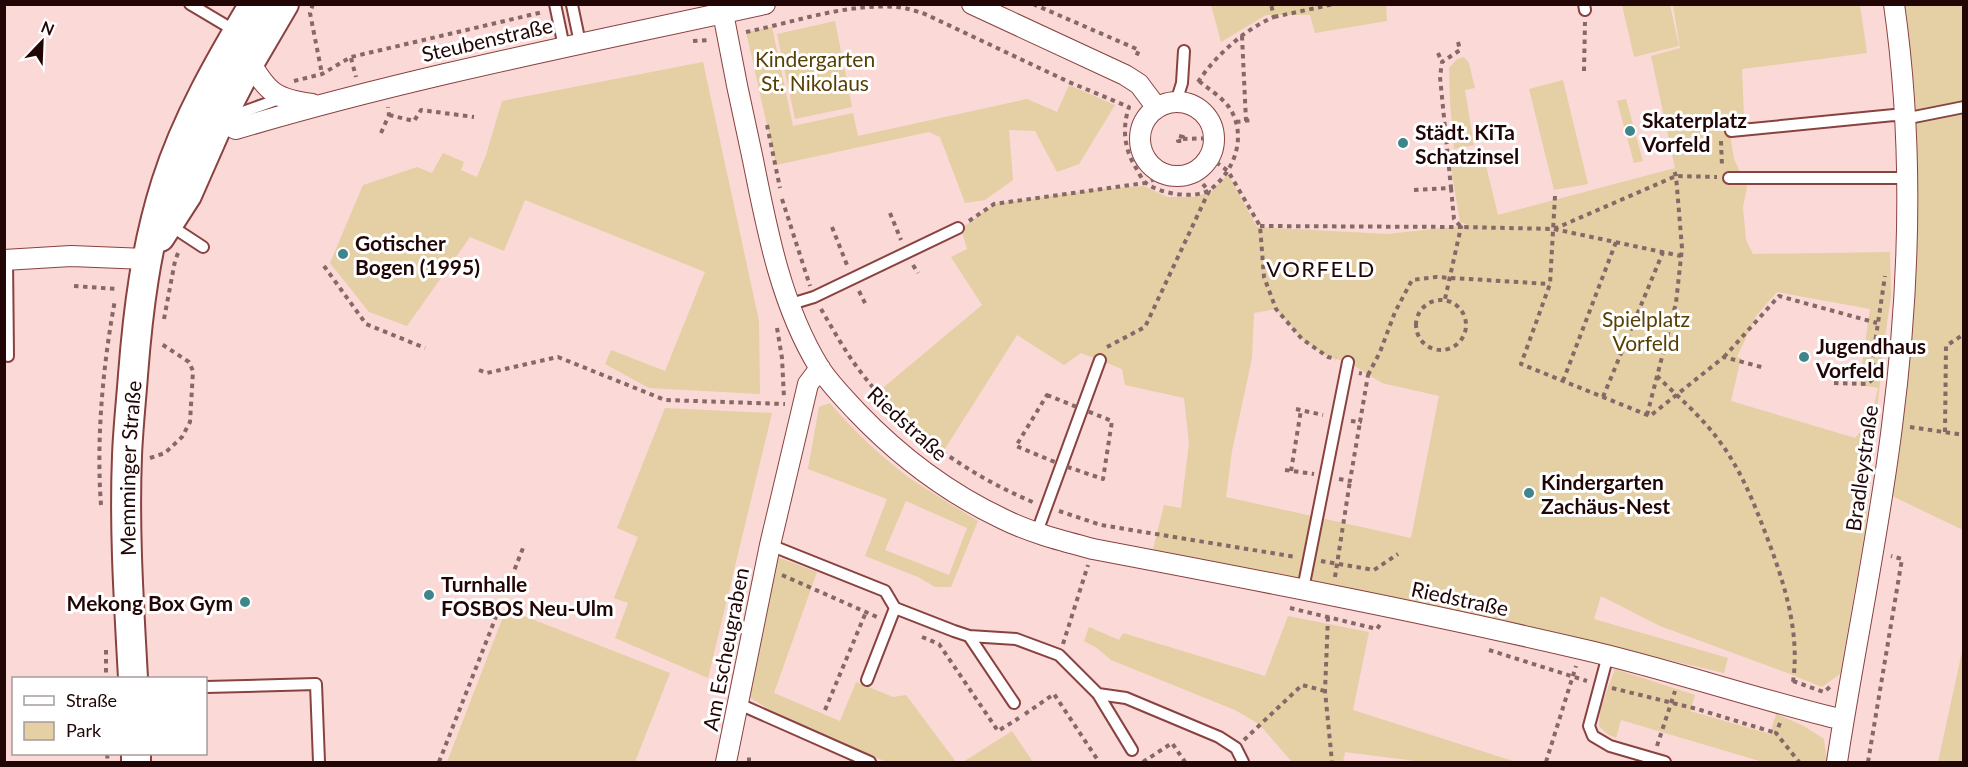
<svg xmlns="http://www.w3.org/2000/svg" width="1968" height="767" viewBox="0 0 1968 767" font-family="Lato,sans-serif">
  <rect width="100%" height="100%" fill="#fbd9d6"/>
  <path fill="#e5cfa4" fill-rule="evenodd" d="M1211,5h175l1,16 -72,12 -5,-18h-44l-45,27z
    M1622,5h48l9,41 -45,11z
    M1673,5h187l7,48 -125,16 2,48 -16,4 6,38 13,28 -4,20 3,33 7,14 137,-2 1,44 -8,55 -17,175 -26,148 -18,13 -37,-15 -125,-46 -59,-30 -7,23 134,39 -4,15 -136,-32 -435,-92 11,-44 17,3 8,-65 -5,-45 -59,-13 -3,-16 -41,-16 -17,12 -47,-30 -74,117 -31,-24 -34,-36 104,-87 -31,-48 16,-8 -6,-20 33,-25 106,-15 44,-3 23,11h27l17,-5 17,-18 29,53 131,7 80,-9 -8,-3 -10,-59 34,-6 14,58 177,-47 -24,-112 29,-8zM1777,292l93,17 -11,76 19,3 -7,31 -16,19 -124,-37 10,-43 -4,-1 19,-41zM1276,309l26,30 26,18 20,5 34,21 57,13 -28,142 -185,-41 6,-46 20,-93 2,-45z
    M1902,5h61v525l-75,-36 15,-69 8,-145z
    M835,21l17,86 -57,12 -18,-85z
    M772,27l21,99 60,-13 5,23 169,-37 30,13 12,-27 46,20 -36,59 -22,8 -22,-41 -26,-1 4,50 -28,20 -20,3 -25,-66 -11,-5 -153,33 -30,-133z
    M1464,57l5,6 6,25 -10,2 9,55 -20,4 -4,-47 -1,-34 8,-9z
    M703,62l56,259 1,73 -111,-6 -44,-24 6,-14 54,21 40,-99 -180,-72 -21,51 -34,-14 -63,89 -38,-14 -39,-49 33,-78 54,-18 15,6 11,-20 21,9 -3,8 16,7 9,-22 16,-54z
    M1563,80l25,104 -34,6 -25,-101z
    M1626,99l17,62 -9,2 -17,-62z
    M830,403c24,28 51,54 81,76 22,15 45,28 67,42l-27,66h-16l-17,-10 -53,-21 22,-57 -79,-30 11,-62zM906,501l61,27 -18,47 -64,-25z
    M665,408l107,5 -64,265 -93,-40 13,-35 -14,-5 24,-61 -21,-9z
    M777,557l40,15 -43,121 66,28 16,-39 37,15 13,-2 50,67h-69l-92,-37 -46,-28z
    M506,609l164,64 -35,89h-188z
    M1288,616l81,16 -16,78 163,52h-93l-78,-10 -2,10h-51l-33,-38 -24,-14 -124,-50 -14,-12 -13,-7 5,-14 30,13 4,-7 142,43z
    M1963,647v115h-25z
    M1615,669l80,26 -5,16 80,23 6,-20 28,12 20,13 3,23h-64l-142,-42 -5,18 -9,-4 -8,-8 1,-17z
    M1012,731l21,31h-70z"/>
  <g fill="none" stroke-linecap="round" stroke-linejoin="round">
    <defs>
      <path id="lane" d="M190,4l47,28
        M555,4l9,43
        M1584,4l1,6
        M572,5l8,38
        M1176,102l6,-19 2,-32
        M229,117l53,-19
        M1731,131l163,-16 20,2 50,-10
        M1729,178h177
        M168,224l35,23
        M7,259l1,97
        M791,304l23,-7 144,-69
        M1037,532l63,-172
        M770,545l115,46 10,17 59,23 15,5 47,3 43,16 39,39 28,4 93,39 17,11 7,14
        M1303,589l45,-227
        M969,636l45,67
        M1608,655l-19,71 4,10 17,10 55,16
        M867,680l28,-72
        M206,687l110,-3 3,78
        M1098,694l34,56
        M739,704l131,58"/>
      <path id="street" d="M972,4l153,71 14,9 18,24
        M723,13c9,49 19,98 30,147 14,70 28,145 66,207 10,16 25,31 38,45 42,44 91,81 146,107 28,14 60,22 90,30 163,31 326,62 488,100 88,20 174,50 262,71
        M250,62c18,31 26,37 62,42
        M1140 139a37 37 0 1 1 74 0a37 37 0 1 1-74 0Z
        M209,115l27,14c174,-52 351,-86 529,-125
        M4,260l67,-4 75,3
        M726,762l44,-217 38,-161 12,-16
        M1837,762c17,-112 41,-223 55,-336 18,-139 22,-282 2,-422"/>
      <g id="secondary">
        <path d="M160,237l27,-42 33,-75 30,-58 34,-58"/>
        <path id="s1" d="M133,678c-4,-73 -9,-148 -6,-222 1,-27 4,-54 6,-81 5,-65 13,-129 33,-192 20,-63 54,-122 88,-179"/>
        <path d="M136,754v8"/>
      </g>
    </defs>
    <use href="#lane" stroke="#884240" stroke-width="14"/>
    <use href="#street" stroke="#884240" stroke-width="22"/>
    <use href="#secondary" stroke="#884240" stroke-width="32"/>
    <path stroke="#876867" stroke-width="4" stroke-dasharray="4.5 4.5" stroke-linecap="butt" d="M313,4l-3,9 12,61
      M1033,4l106,46 -4,9
      M1274,17l60,-13
      M746,32c49,-10 101,-29 151,-25 10,1 19,4 28,7l144,68 60,25c-7,21 -5,42 7,61 3,5 6,12 10,15 14,11 50,17 65,6 23,-18 35,-50 21,-77 -7,-13 -22,-22 -33,-31h-4
      M1242,36l4,85
      M693,41l16,-1
      M1438,53l4,9
      M351,58l5,19
      M1584,71l1,-49
      M294,81l28,-7 29,-17 192,-45
      M1198,82c18,-27 47,-53 76,-65l-3,-13
      M389,115l25,6 7,-11 53,7
      M1236,122l16,-2
      M767,125l13,63
      M381,133l8,-18 -1,-8
      M1179,136l4,1 -1,4h-4z
      M1183,139l31,-1
      M1721,141l1,25
      M1209,157l19,14 32,55 4,51 12,32 26,30 26,18 8,2
      M1448,160l38,-7
      M1451,188l3,31 7,8 93,2 122,-53 41,1
      M1414,190l37,-2 -11,-111 2,-15 18,-12 -2,-8
      M1555,196l-5,88 -29,80 129,52 74,-59 41,11
      M782,199l28,87
      M890,213l11,27
      M969,221l25,-17 151,-21 20,-8
      M1260,226l201,1 -16,72
      M832,227l15,38
      M1554,229l127,27
      M913,265l5,8
      M324,266l42,58 59,24
      M74,286l43,3
      M859,291l8,16
      M1416 325a25 25 0 1 1 50 0a25 25 0 1 1-50 0Z
      M821,309c13,22 26,46 42,66 45,58 105,100 172,128
      M164,319l11,-58 3,-8
      M777,328l5,30 2,40
      M1107,347l38,-20 64,-136 -16,-18
      M1724,357l55,-61 98,27
      M479,370l8,3 71,-16 107,43 120,4
      M1880,372l-8,-9 13,-87
      M1368,375l12,-23 15,-40 17,-32 24,-3 114,7
      M1657,376c20,20 43,39 60,62 24,31 37,65 51,102 17,45 32,93 25,142
      M1563,381l53,-139
      M1834,383l33,1 11,-9
      M1047,395l65,26 -9,58 -41,-14 -46,-19z
      M1603,397l60,-145
      M1296,409l27,6
      M1647,415l29,-112 6,-55 -6,-72 -3,-8
      M1351,421l9,1 8,-47 -9,-2
      M1910,427l54,8
      M1945,432l1,-86 18,-12
      M150,458l15,-5 17,-16 8,-15 3,-51 -4,-9 -29,-19
      M1285,470l29,4
      M1291,471l10,-61
      M1339,479l11,2 10,-59
      M101,505c-5,-65 2,-141 14,-205
      M1059,511l42,14 195,32
      M1321,561l53,9 24,-16
      M782,575l95,42
      M1335,577l15,-96
      M1290,608l87,21 4,-6
      M1328,617l-3,74 7,71
      M922,637l17,7 59,87 21,-13
      M1063,644l25,-79
      M106,650v28
      M1489,650l98,31
      M1793,681l31,11 7,-6
      M1612,688l85,21 79,24
      M825,710l41,-98
      M1025,714l29,-20 45,68
      M1780,723l-4,10 23,29
      M1244,740l58,-55 23,6
      M1657,746l18,-55
      M107,754l1,8
      M439,762l84,-214
      M749,762v-9
      M1143,762l29,-19 13,19
      M1546,762l30,-96
      M1868,762l34,-203 -11,-3"/>
    <use href="#lane" stroke="#fff" stroke-width="10"/>
    <use href="#street" stroke="#fff" stroke-width="20"/>
    <use href="#secondary" stroke="#fff" stroke-width="28"/>
  </g>
  <g fill="#3e858c" stroke="#fff" stroke-width="2">
    <circle cx="1630" cy="131" r="6"/>
    <circle cx="1403" cy="143" r="6"/>
    <circle cx="343" cy="254" r="6"/>
    <circle cx="1804" cy="357" r="6"/>
    <circle cx="1529" cy="493" r="6"/>
    <circle cx="429" cy="595" r="6"/>
    <circle cx="245" cy="602" r="6"/>
  </g>
  <g text-anchor="middle" dominant-baseline="central" stroke-width="6" stroke-linejoin="round" paint-order="stroke">
    <g font-size="21" fill="#220606" stroke="#fff">
      <text transform="translate(487 39) rotate(-13)">Steubenstraße</text>
      <text transform="translate(908 423) rotate(42)">Riedstraße</text>
      <text stroke="none"><textPath href="#s1" startOffset="210">Memminger Straße</textPath></text>
      <text transform="translate(1861 468) rotate(-82)">Bradleystraße</text>
      <text transform="translate(1460 598) rotate(12)">Riedstraße</text>
      <text transform="translate(725 649) rotate(-79)">Am Escheugraben</text>
    </g>
    <g font-size="21" fill="#584004" stroke="#fff">
      <text x="815" y="58">Kindergarten<tspan x="815" dy="24">St. Nikolaus</tspan></text>
      <text x="1646" y="318">Spielplatz<tspan x="1646" dy="24">Vorfeld</tspan></text>
    </g>
    <g font-size="21" font-weight="bold" fill="#220606" stroke="#fff" text-anchor="start">
      <text x="1642" y="119">Skaterplatz<tspan x="1642" dy="24">Vorfeld</tspan></text>
      <text x="1415" y="131">Städt. KiTa<tspan x="1415" dy="24">Schatzinsel</tspan></text>
      <text x="355" y="242">Gotischer<tspan x="355" dy="24">Bogen (1995)</tspan></text>
      <text x="1816" y="345">Jugendhaus<tspan x="1816" dy="24">Vorfeld</tspan></text>
      <text x="1541" y="481">Kindergarten<tspan x="1541" dy="24">Zachäus-Nest</tspan></text>
      <text x="441" y="583">Turnhalle<tspan x="441" dy="24">FOSBOS Neu-Ulm</tspan></text>
      <text x="233" y="602" text-anchor="end">Mekong Box Gym</text>
    </g>
    <g font-size="22" letter-spacing="1.5" fill="#220606" stroke="#fff">
      <text x="1321" y="268">VORFELD</text>
    </g>
  </g>
  <rect width="1968" height="767" fill="none" stroke="#220606" stroke-width="12"/>
  <rect x="12" y="677" width="195" height="78" fill="#ffffff" stroke="#a79b9b" stroke-width="1.5"/>
  <rect x="24" y="696" width="30" height="9" fill="#ffffff" stroke="#a79b9b" stroke-width="1.5"/>
  <text x="66" y="707" font-size="18" fill="#220606">Straße</text>
  <rect x="24" y="722" width="30" height="18" fill="#e5cfa4" stroke="#a79b9b" stroke-width="1.5"/>
  <text x="66" y="737" font-size="18" fill="#220606">Park</text>
  <g transform="translate(42 42) rotate(23)" stroke="#ffffff" stroke-width="4.5" paint-order="stroke">
  <path d="M0-4.5L10 22L0 15L-10 22Z" fill="#220606"/>
  <text y="-9" font-size="16" font-weight="bold" text-anchor="middle" fill="#220606">N</text>
  </g>
</svg>
